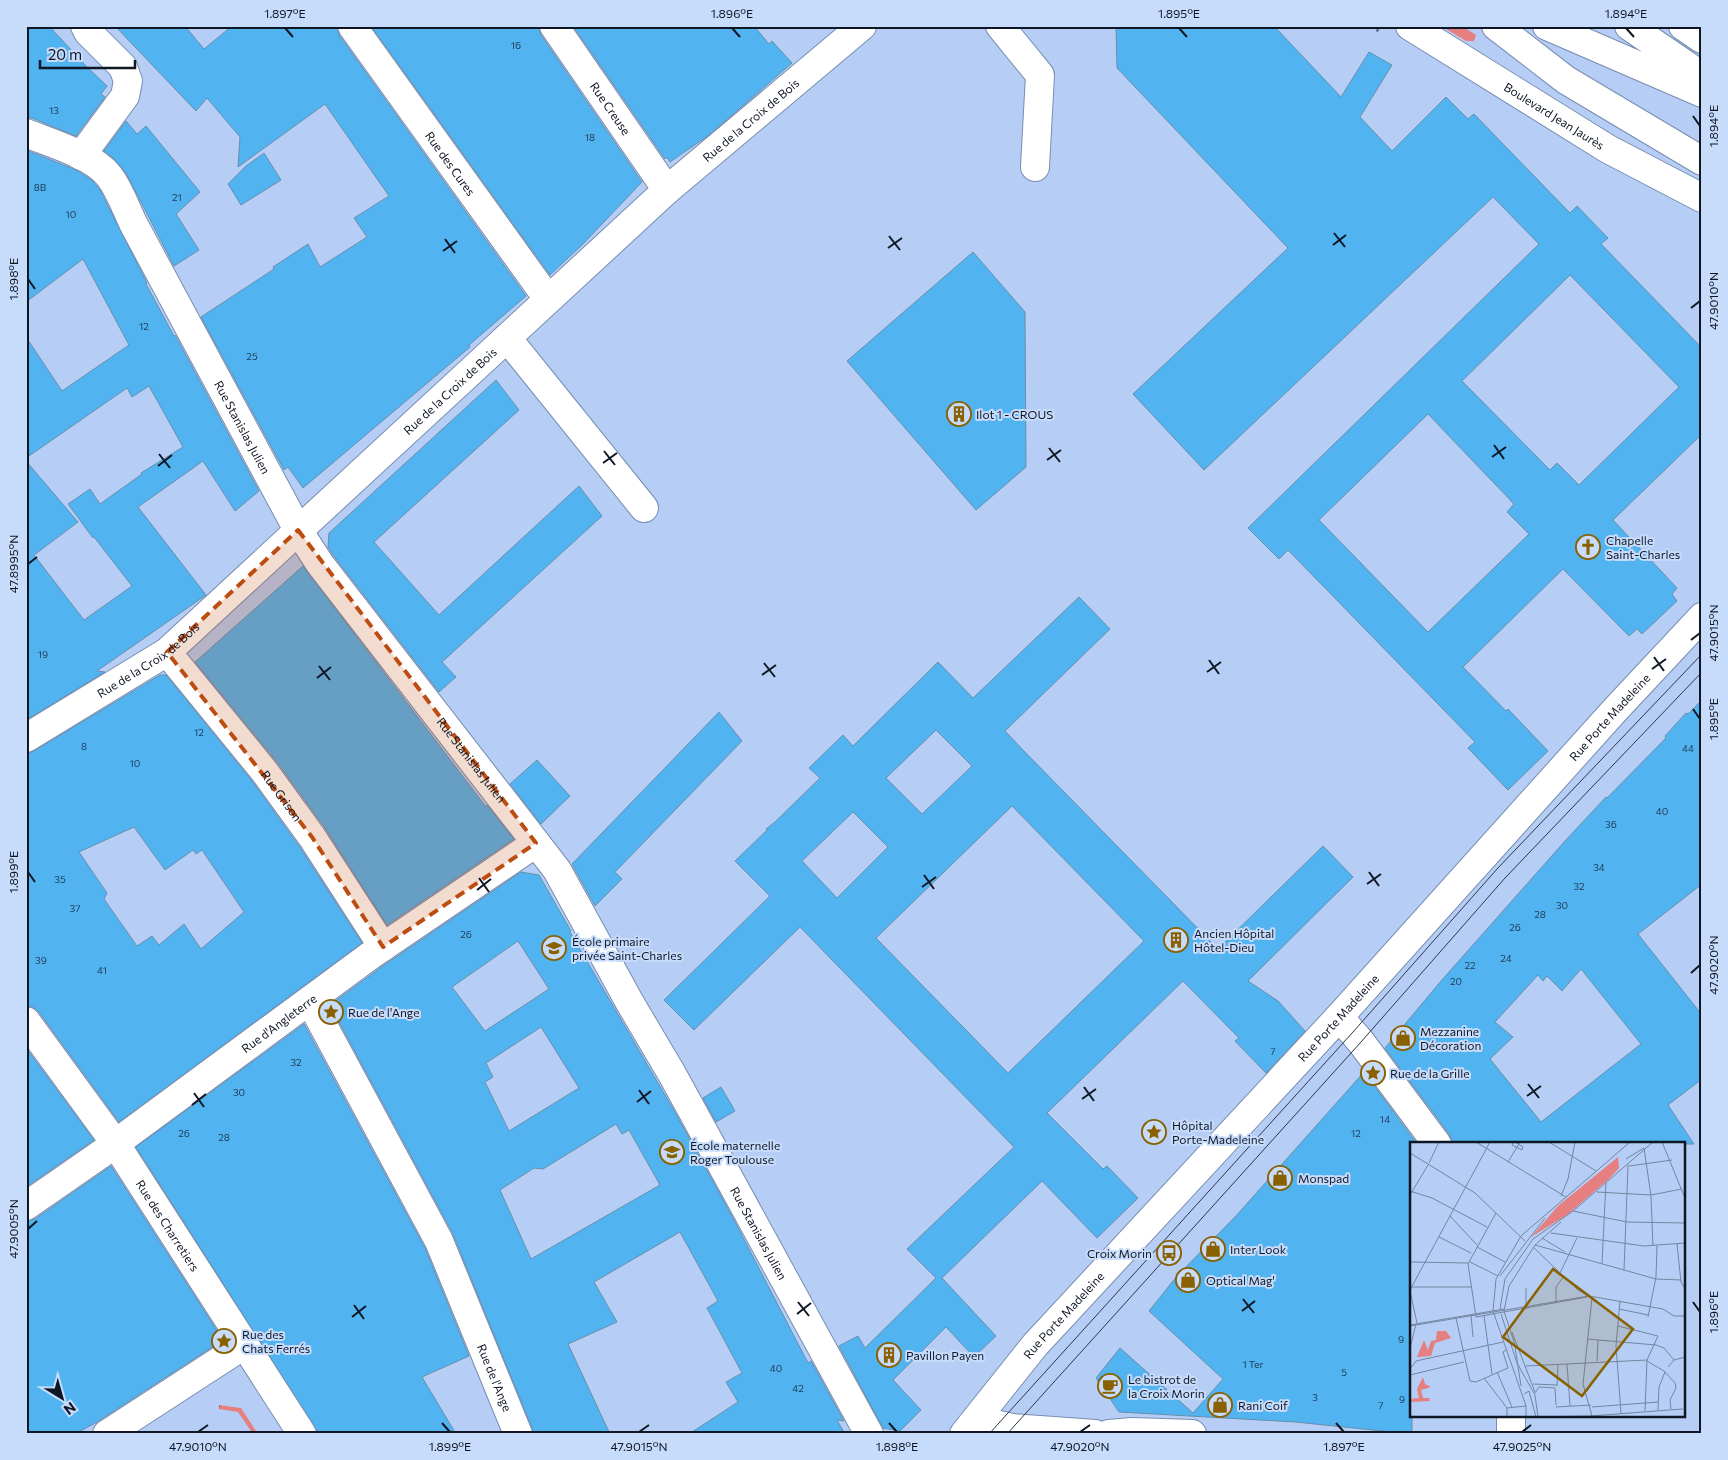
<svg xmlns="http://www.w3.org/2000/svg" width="1728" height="1460" viewBox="0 0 1728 1460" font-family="Commissioner,sans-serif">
  <defs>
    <pattern id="grass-tufts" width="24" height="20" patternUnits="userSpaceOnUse" patternTransform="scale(1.25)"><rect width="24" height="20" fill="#e67f80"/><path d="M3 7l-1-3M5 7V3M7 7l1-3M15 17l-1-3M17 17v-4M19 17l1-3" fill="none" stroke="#b96769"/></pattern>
  </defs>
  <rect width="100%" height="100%" fill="#b6cef5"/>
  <path fill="url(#grass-tufts)" d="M219,1405l22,3 17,26h-5l-15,-22 -19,-3z"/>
  <path fill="#e67f80" d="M1441,26h21l14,9 -2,6h-8z"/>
  <path fill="#52b3f1" stroke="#688fac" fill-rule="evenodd" d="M26,26h23l37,40 21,20 -6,8 4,3 -29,39 -44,-18h-6z
    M115,26h70l19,23 28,-23h105l2,9 187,261 -57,49 1,2 -167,141 -15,-21 -4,3 -83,-153 73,-48 -1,-2 35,-23 12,23 47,-30 -13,-19 35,-22 -64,-92 -87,63 2,-30 -33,-39 -11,13z
    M371,26h168l2,9 101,147 -59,62 -33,31z
    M573,26h181l15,18 3,-3 20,22 -83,72 -39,27 -3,-5 -2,2z
    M1116,26h158l67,71 28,-45 23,13 -32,52 32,34 54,-54 22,22 6,-5 96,99 7,-7 31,32 -7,6 101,104v86l-89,86 64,68 -5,6 5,7 -35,33 -5,-5 -8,7 -66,-67 -100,98 43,44 2,-2 40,42 -40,39 -40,-42 7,-6 -187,-192 -9,9 -31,-31 291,-284 -46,-47 -289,273 -71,-76 155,-146 -171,-180zM1570,275l109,112 -100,98 -22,-22 -7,7 -88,-89zM1428,414l86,90 -7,8 22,22 -101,98 -109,-112z
    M126,121l11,13 9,-8 54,66 -24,22 23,36 -25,16 -48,-93 -13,-15 -9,-7z
    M26,150l50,20 16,10 8,10 47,93 -1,1 28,52 1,-1 84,156 -24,20 -32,-50 -65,46 68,88 -109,76 8,1 -79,48v-259l52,61 -44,33 50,65 48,-34 -38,-49 -1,1 -25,-34 22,-15 10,15 42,-30 -1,-1 42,-26 -34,-61 -17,11 -5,-9 -101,70v-121l36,54 67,-46 -46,-86 -57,43z
    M264,153l17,27 -40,25 -13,-21 18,-18z
    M973,252l52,60 1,155 -50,43 -129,-149z
    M496,380l23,30 -145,132 65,73 140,-129 23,30 -160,146 14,15 -17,15 -106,-137 -5,-8 1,-14z
    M303,566l183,241 1,-2 27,34 -127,86 -62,-97 -48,-66 -82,-100z
    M1079,597l31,32 -105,102 17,18 196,200 105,-103 30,31 -105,104 30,20 27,30 -39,42 -31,-32 4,-3 -56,-57 -136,132 56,56 4,-3 31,32 -41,40 -55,-57 -100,97 54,58 -22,21 -28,-30 -53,53 28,30 -21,21 -17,-3 -44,-82 19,-10 7,12 71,-70 -29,-29 107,-102 -214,-220 -106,103 -30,-30 106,-104 -35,-35 32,-31 -1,-1 9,-7 45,-44 -11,-10 34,-33 10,11 85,-84 35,36zM936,730l36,36 -50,48 -36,-36zM1012,806l132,135 -136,132 -132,-135zM853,812l35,35 -51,51 -35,-37z
    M160,675h6l86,106 47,65 63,97 -243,179 -80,-110 -6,-5 -7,-1v-252l8,-3zM134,827l31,43 28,-20 3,4 6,-4 42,62 -43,37 -17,-25 -25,21 -7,-9 -15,10 -33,-47 3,-6 -28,-41z
    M1702,700v184l-64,50 64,81v64l-34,26 26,39h-242l-2,-9 -65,-87 56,-67 124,-140 41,-44 1,1 59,-60 -1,-2 21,-23 2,1zM1581,969l60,75 -100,78 -51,-63 23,-22 -18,-15 43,-47 5,6 4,-5 15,15z
    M719,712l23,29 -127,131 7,7 -27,27 -23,-42z
    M537,760l33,36 -29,28 -31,-40z
    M521,872l18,3 32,56 -1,1 106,182 58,106 74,143 3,-2 33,60 -7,-1 8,14h-156l49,-32 -12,-20 16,-9 -35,-65 11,-7 -38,-69 -86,50 23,40 -49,22 42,90h-77l-1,-6 -79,-194 -123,-229 50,-37zM518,941l31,48 -64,42 -33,-44zM541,1027l38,61 -70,43 -24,-49 8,-5 -7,-14zM616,1124l6,10 7,-4 31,55 -129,74 -31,-69 34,-22 9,1z
    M304,1024l121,224 44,108 -47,21 34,57h-137l-183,-287z
    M26,1048l68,92 -68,47z
    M1364,1072l53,72h-5v290l-117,-12 -176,-10 -23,-34 24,-30 73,65 30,-34 -74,-68 28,-35 58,-59z
    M721,1087l14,24 -19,11 -13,-24z
    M111,1166l112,174 -126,82 -22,12h-49v-213l9,-2z"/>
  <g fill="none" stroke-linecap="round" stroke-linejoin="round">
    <defs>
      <g id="minor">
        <path id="s1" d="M352,26l196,273"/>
        <path id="s2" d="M554,26l113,164"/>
        <path d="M1000,26l40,49 -5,92"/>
        <path id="s3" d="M1410,26l198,123 94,49"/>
        <path id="s4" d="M26,133c24,10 67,22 83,43 11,14 17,33 25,49l164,305 22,34 237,306 73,133 42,71 197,360"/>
        <path d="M81,156l44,-60 3,-15 -5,-14 -35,-35 -3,-6"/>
        <path d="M507,338l137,170"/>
        <path id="s5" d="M167,652l97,119 48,66 71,110"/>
        <path id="s6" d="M26,738l141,-86 500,-462 195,-164"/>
        <path id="s7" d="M310,1001l129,240 79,193"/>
        <path d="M1339,1017l22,25 76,102"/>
        <path id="s8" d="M26,1021l89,122 187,291"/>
        <path id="s9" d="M26,1206l75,-52 270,-199 165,-112"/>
        <path d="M1511,1416v18"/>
        <path d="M976,1420l36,8 83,6"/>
        <path d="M107,1434l137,-89"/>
        <path id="s10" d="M964,1434l71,-89 304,-328 276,-307 87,-93"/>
        <path d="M1109,1434l23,-2 60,2"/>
      </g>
      <path id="major" d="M1496,26l70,54 136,81
        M1547,26l155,67
        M1629,26l73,50
        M1683,26l19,13"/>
    </defs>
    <use href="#minor" stroke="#778db1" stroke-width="30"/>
    <use href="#major" stroke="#778db1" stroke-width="30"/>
    <path stroke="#61708b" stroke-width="3" stroke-dasharray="2.5 4" stroke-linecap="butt" d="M1371,26l9,6"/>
    <use href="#minor" stroke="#fff" stroke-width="28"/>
    <use href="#major" stroke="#fff" stroke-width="28"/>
    <path stroke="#2d384b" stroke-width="1" d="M989,1434l364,-402 144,-163 205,-215
      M1007,1434l354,-392 144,-164 197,-206"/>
  </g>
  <path fill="#bd4c11" fill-opacity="0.2" stroke="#bd4c11" stroke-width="4" stroke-dasharray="10 6" stroke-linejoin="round" d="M298,530l238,313 -153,104 -71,-110 -145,-185z"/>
  <path fill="none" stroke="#0f1725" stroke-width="2" d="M285,28l8,9M732,28l8,9M1179,28l8,9M1626,28l8,9M1693,116l7,10M1334,233l11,14M889,236l11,14M445,239l10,14M1333,245l13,-10M888,248l14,-10M443,251l14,-10M28,279l7,10M1691,308l9,-7M1494,445l10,14M1049,448l11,14M604,451l11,14M159,454l11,14M1492,457l14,-10M1047,460l14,-10M603,463l14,-10M158,466l14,-11M28,564l9,-7M1691,640l9,-7M1654,657l10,14M1209,660l10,14M764,663l11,14M319,666l11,14M1652,669l14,-10M1207,672l14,-10M762,675l14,-10M317,678l14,-11M1693,709l7,10M28,872l7,10M1369,872l10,14M924,875l10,14M479,878l10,14M1367,884l14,-10M922,887l14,-10M477,890l14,-11M1691,973l9,-8M1528,1084l11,14M1084,1087l10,14M639,1090l10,14M194,1093l10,14M1527,1096l14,-10M1082,1099l14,-10M637,1102l14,-11M192,1105l14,-11M28,1229l9,-8M1243,1299l11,14M798,1302l11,14M1693,1302l7,10M354,1305l10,14M1242,1311l13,-10M797,1314l14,-11M352,1317l14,-11M442,1423l8,9M889,1423l8,9M1336,1423l8,9M198,1432l10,-7M639,1432l10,-7M1080,1432l10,-7M1522,1432l9,-7"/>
  <defs>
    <symbol id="building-ring" viewBox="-11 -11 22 22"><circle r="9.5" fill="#c7dbfb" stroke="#896100" stroke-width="1.5"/><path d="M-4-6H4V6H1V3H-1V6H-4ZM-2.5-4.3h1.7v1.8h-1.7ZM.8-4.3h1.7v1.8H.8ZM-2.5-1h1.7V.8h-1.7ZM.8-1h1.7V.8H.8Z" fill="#896100"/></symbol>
    <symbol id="church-ring" viewBox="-11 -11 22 22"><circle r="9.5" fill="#c7dbfb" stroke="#896100" stroke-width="1.5"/><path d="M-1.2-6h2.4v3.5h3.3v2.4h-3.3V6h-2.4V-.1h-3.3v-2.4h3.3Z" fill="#896100"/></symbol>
    <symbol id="school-ring" viewBox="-11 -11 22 22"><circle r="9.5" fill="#c7dbfb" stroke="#896100" stroke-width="1.5"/><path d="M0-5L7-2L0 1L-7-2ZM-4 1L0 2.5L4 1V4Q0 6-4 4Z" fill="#896100"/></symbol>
    <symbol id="sight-ring" viewBox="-11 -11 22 22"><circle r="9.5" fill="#c7dbfb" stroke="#896100" stroke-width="1.5"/><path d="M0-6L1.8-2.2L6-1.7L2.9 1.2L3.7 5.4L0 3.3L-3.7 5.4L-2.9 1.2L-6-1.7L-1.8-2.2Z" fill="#896100"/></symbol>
    <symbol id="shop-ring" viewBox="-11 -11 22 22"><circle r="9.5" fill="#c7dbfb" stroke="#896100" stroke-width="1.5"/><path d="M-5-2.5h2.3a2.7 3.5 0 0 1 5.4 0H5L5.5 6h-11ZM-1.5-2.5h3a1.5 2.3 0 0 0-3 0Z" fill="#896100"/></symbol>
    <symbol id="bus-ring" viewBox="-11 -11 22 22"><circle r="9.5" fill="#c7dbfb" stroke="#896100" stroke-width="1.5"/><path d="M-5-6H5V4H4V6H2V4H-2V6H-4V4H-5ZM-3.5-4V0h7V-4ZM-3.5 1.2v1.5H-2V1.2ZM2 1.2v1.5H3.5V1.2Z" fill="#896100"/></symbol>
    <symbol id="cafe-ring" viewBox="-11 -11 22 22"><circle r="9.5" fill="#c7dbfb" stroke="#896100" stroke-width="1.5"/><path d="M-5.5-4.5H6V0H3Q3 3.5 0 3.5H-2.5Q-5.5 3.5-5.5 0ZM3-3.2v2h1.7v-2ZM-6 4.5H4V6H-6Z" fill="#896100"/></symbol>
  </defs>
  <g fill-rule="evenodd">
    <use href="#building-ring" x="945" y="400" width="28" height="28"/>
    <use href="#church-ring" x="1574" y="533" width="28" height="28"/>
    <use href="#building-ring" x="1162" y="926" width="28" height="28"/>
    <use href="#school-ring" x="540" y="934" width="28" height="28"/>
    <use href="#sight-ring" x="317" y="998" width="28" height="28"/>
    <use href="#shop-ring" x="1389" y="1024" width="28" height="28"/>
    <use href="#sight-ring" x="1359" y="1059" width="28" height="28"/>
    <use href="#sight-ring" x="1140" y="1118" width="28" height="28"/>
    <use href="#school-ring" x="658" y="1138" width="28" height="28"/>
    <use href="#shop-ring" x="1266" y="1164" width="28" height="28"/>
    <use href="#shop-ring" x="1199" y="1235" width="28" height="28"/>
    <use href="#bus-ring" x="1155" y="1239" width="28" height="28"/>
    <use href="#shop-ring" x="1174" y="1266" width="28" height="28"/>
    <use href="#sight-ring" x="210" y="1327" width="28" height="28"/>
    <use href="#building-ring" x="875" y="1341" width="28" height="28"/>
    <use href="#cafe-ring" x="1096" y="1372" width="28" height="28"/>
    <use href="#shop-ring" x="1206" y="1391" width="28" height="28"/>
  </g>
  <g text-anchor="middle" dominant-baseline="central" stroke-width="4" stroke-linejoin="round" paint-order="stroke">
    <g font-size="10" fill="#203e58">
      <text x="516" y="45">16</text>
      <text x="54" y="110">13</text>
      <text x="590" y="137">18</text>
      <text x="40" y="187">8B</text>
      <text x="177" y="197">21</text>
      <text x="71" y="214">10</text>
      <text x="144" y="326">12</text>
      <text x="252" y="356">25</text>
      <text x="43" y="654">19</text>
      <text x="199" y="732">12</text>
      <text x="84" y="746">8</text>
      <text x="1688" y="748">44</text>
      <text x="135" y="763">10</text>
      <text x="1662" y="811">40</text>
      <text x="1611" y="824">36</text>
      <text x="1599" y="867">34</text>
      <text x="60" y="879">35</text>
      <text x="1579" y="886">32</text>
      <text x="1562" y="905">30</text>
      <text x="75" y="908">37</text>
      <text x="1540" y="914">28</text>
      <text x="1515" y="927">26</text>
      <text x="466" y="934">26</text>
      <text x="1506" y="958">24</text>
      <text x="41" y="960">39</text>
      <text x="1470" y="965">22</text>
      <text x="102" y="970">41</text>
      <text x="1456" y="981">20</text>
      <text x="1273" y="1051">7</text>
      <text x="296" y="1062">32</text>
      <text x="239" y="1092">30</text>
      <text x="1385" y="1119">14</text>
      <text x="184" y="1133">26</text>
      <text x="1356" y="1133">12</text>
      <text x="224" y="1137">28</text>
      <text x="1401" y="1339">9</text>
      <text x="1253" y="1364">1 Ter</text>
      <text x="776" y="1368">40</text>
      <text x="1344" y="1372">5</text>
      <text x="798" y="1388">42</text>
      <text x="1315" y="1397">3</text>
      <text x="1402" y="1399">9</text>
      <text x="1381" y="1405">7</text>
    </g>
    <g font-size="12" fill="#0f1725" stroke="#c7dbfb">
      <text stroke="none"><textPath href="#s2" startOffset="100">Rue Creuse</textPath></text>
      <text stroke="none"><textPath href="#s3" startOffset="170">Boulevard Jean Jaurès</textPath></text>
      <text stroke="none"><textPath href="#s6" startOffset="955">Rue de la Croix de Bois</textPath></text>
      <text stroke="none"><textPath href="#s1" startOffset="169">Rue des Cures</textPath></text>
      <text stroke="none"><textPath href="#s6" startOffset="550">Rue de la Croix de Bois</textPath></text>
      <text stroke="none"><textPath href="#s4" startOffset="379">Rue Stanislas Julien</textPath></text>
      <text stroke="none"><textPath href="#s6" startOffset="145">Rue de la Croix de Bois</textPath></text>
      <text stroke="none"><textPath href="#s10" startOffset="965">Rue Porte Madeleine</textPath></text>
      <text stroke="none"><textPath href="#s4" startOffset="784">Rue Stanislas Julien</textPath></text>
      <text stroke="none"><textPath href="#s5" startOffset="184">Rue Grison</textPath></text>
      <text stroke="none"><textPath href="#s10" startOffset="560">Rue Porte Madeleine</textPath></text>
      <text stroke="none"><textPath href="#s9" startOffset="312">Rue d'Angleterre</textPath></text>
      <text stroke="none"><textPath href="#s8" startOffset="249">Rue des Charretiers</textPath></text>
      <text stroke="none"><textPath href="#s4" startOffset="1339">Rue Stanislas Julien</textPath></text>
      <text stroke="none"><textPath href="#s10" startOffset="155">Rue Porte Madeleine</textPath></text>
      <text stroke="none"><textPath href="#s7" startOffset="420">Rue de l'Ange</textPath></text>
    </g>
    <g font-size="12" fill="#0f1725" stroke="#c7dbfb" text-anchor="start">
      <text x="976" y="414">Ilot 1 - CROUS</text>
      <text x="1606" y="540">Chapelle<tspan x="1606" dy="14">Saint-Charles</tspan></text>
      <text x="1194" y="933">Ancien Hôpital<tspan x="1194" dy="14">Hôtel-Dieu</tspan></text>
      <text x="572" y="941">École primaire<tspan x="572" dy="14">privée Saint-Charles</tspan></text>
      <text x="348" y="1012">Rue de l'Ange</text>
      <text x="1420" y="1031">Mezzanine<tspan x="1420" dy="14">Décoration</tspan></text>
      <text x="1390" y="1073">Rue de la Grille</text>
      <text x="1172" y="1125">Hôpital<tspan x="1172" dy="14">Porte-Madeleine</tspan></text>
      <text x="690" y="1145">École maternelle<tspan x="690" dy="14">Roger Toulouse</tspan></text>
      <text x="1298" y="1178">Monspad</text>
      <text x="1230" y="1249">Inter Look</text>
      <text x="1152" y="1253" text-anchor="end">Croix Morin</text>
      <text x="1206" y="1280">Optical Mag'</text>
      <text x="242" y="1334">Rue des<tspan x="242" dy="14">Chats Ferrés</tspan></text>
      <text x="906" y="1355">Pavillon Payen</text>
      <text x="1128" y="1379">Le bistrot de<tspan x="1128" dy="14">la Croix Morin</tspan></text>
      <text x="1238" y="1405">Rani Coif</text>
    </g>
  </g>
  <g transform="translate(1410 1142)">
    <rect width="275" height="275" fill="#b6cef5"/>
    <path d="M27,189h9l5,7 -16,5 -4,13 -14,1 7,-17 4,10 3,-9 5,-1zM13,235l2,7 6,3 -10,3 2,8h6l1,3 -20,1v-3l9,-1 -2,-9z" fill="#e67f80"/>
    <path d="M208,15l1,11 -9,10 -43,37 -36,22 27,-31z" fill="#e67f80"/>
    <path fill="none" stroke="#7385a2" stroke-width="1" d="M66,0l90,55M103,0l-1,3 10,5 1,-3 -8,-5M139,0l47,29M252,0l23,56M0,11l65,40 50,48M216,17l18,-11 7,48 2,50M98,20l12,-20M19,21l10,-21M219,24l43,-6M0,49l22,7 55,29M187,50l54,3 31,-6M0,53l18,-30M151,54l7,-17 7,-37M163,69l54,11 58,1M86,71l-28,51 8,53 111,-20M40,74l27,29M141,91l93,13 41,-3M29,95l32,16M132,96l23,14M267,102l4,38 4,7M125,103l121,34 25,1M67,105l28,15M123,105l45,43 14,8 -9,86 9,32M0,120l58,1M60,120l28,14M192,121l4,-81M214,128l4,-105M150,131l17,-35M90,134l45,-58M2,145h59M0,148l80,-148M0,149l7,32M210,159l-4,45 5,67M146,161v-16l8,-11M90,167l5,-30 28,-40 40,-28 80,-69M116,167v-21M209,167l29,6M91,172l16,49 18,32 3,22M61,173l2,22M74,174l8,58M238,175l8,-40 1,-31M46,176l14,63 6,1 32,-14 -5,-16 3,-2M0,183l94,-16M0,184l179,-30 74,13 11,7h11M208,184l40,10 -11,24 -2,51M102,190l23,60M177,197l69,6 8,3 10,12M105,205l6,39M0,206l6,-24M106,206l-12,-37 5,-25 26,-41 26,-23M187,219l1,-21M237,219l17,10 11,12 1,5M157,222l3,42M116,224l121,-6M258,225l6,-7 11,-3M0,227l6,-8 87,-19M87,230l15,35M0,233l54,-13M74,236l23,30M123,242l24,1M147,244l1,-21M125,251l4,-6 16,1 1,17M114,252l5,-3 7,26M146,265l35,-2M182,265l66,-5M261,267l-1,-9 6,-12M248,268l1,-23 6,-15M0,275h21M97,275v-9l19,-2M116,275v-11l-33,-95 3,-32 25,-43 109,-94M122,275l58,-1 93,-7"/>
    <path fill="#896100" fill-opacity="0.15" stroke="#896100" stroke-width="2.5" d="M143,127l80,60 -51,67 -79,-59z"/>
    <rect width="275" height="275" fill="none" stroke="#0f1725" stroke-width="2.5"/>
  </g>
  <rect width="1728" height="1460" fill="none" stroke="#c7dbfb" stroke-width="55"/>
  <g transform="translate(62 1398) rotate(143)" stroke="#c7dbfb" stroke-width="4" paint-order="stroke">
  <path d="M0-4L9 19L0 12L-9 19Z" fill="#0f1725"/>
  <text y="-8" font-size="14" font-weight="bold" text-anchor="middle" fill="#0f1725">N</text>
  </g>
  <path d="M40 60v8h95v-8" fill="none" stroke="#0f1725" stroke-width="2.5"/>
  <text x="48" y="60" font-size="15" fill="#0f1725" stroke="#c7dbfb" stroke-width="4" paint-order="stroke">20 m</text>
  <rect x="28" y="28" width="1672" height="1404" fill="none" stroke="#0f1725" stroke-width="2"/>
  <g font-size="12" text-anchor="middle" fill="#0f1725">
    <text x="285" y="18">1.897°E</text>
    <text x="732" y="18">1.896°E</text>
    <text x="1179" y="18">1.895°E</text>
    <text x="1626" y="18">1.894°E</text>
    <text transform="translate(1714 126) rotate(-90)" y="4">1.894°E</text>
    <text transform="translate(14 279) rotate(-90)" y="4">1.898°E</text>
    <text transform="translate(1714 301) rotate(-90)" y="4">47.9010°N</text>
    <text transform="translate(14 564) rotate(-90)" y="4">47.8995°N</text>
    <text transform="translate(1714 633) rotate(-90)" y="4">47.9015°N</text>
    <text transform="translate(1714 719) rotate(-90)" y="4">1.895°E</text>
    <text transform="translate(14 872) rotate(-90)" y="4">1.899°E</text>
    <text transform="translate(1714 965) rotate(-90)" y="4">47.9020°N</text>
    <text transform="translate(14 1229) rotate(-90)" y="4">47.9005°N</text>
    <text transform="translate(1714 1312) rotate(-90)" y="4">1.896°E</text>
    <text x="198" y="1451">47.9010°N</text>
    <text x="450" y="1451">1.899°E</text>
    <text x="639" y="1451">47.9015°N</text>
    <text x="897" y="1451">1.898°E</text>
    <text x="1080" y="1451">47.9020°N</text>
    <text x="1344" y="1451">1.897°E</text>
    <text x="1522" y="1451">47.9025°N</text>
  </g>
</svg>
